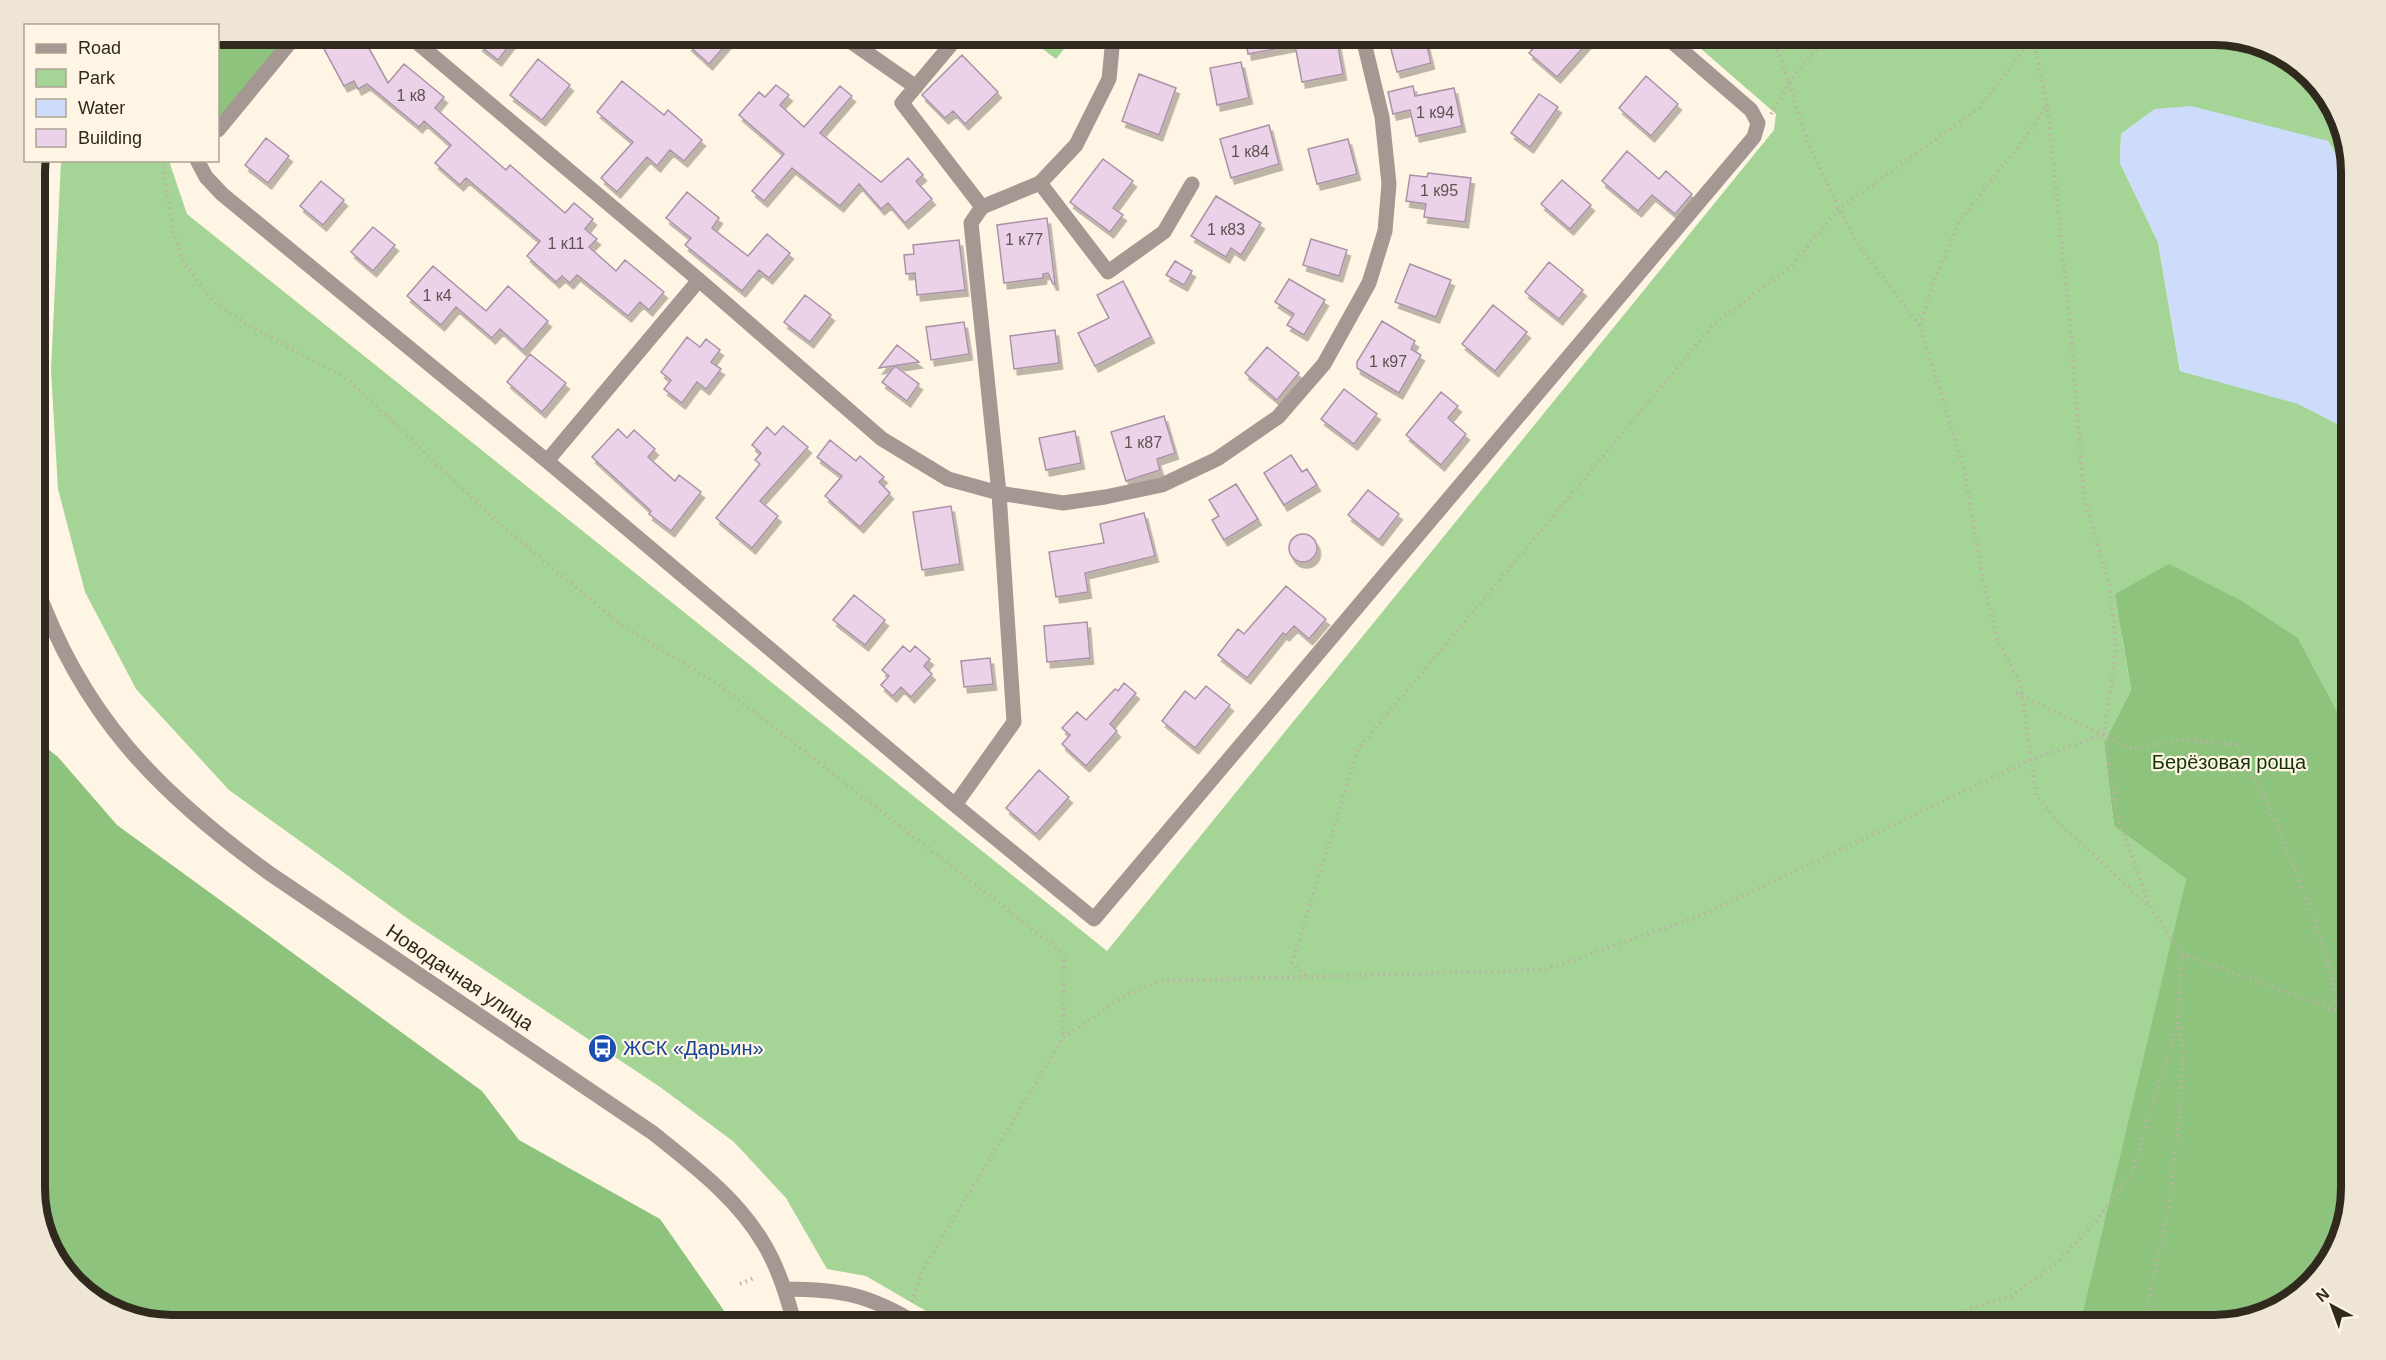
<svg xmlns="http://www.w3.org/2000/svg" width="2386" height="1360" viewBox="0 0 2386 1360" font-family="Helvetica,sans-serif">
  <defs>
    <filter id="shadow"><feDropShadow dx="3.5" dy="6" stdDeviation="0" flood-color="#0004"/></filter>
  </defs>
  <rect width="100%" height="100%" fill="#fff5e4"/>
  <path fill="#a4d596" d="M1024,35h51l-19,24z
    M1685,35h529l68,18 47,43 22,67v18l-23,-40 -173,-32 -34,25 -1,29 38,79 22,129 118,32 53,28v306l-53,-99 -176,-1 9,53 -27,53 10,83 72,53 -103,446h-1133l-84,-49 -39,-7 -41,-71 -52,-56 -74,-55 -249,-166 -182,-131 -93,-101 -51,-97 -27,-103 -7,-119 10,-209h108l18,53 920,737 667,-821 2,-16z"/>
  <path fill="#8ec37e" d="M218,35h77l-77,92z
    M2169,564l71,36 58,38 53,99v451l-18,68 -50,51 -69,18h-134l106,-446 -72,-53 -10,-83 27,-53 -16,-96z
    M35,739l23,18 59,68 365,266 37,49 141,79 74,106h-562l-68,-18 -51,-50 -18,-60z"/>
  <path fill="#cddcfa" d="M2191,106l137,35 23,41v249l-53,-27 -118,-33 -22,-129 -38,-79 1,-29 34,-25z"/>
  <path fill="#ebd2e8" stroke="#aa92a7" stroke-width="1.5" filter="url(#shadow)" d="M331,34h30l27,49 16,-19 40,33 -9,11 71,62 4,-5 55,48 9,-10 19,16 -8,10 12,10 -8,8 27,24 9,-11 39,32 -15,18 -9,-8 -12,14 -51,-41 -7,8 -8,-7 -6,6 -29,-26 13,-15 -74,-63 -6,7 -25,-22 16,-18 -27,-24 -5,6 -52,-43 -9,5 -4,-8 -10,5 -22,-41 11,-6z
    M487,34h31l-20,26 -19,-15z
    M697,34h38l-26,30 -21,-19z
    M1245,34h75l2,10 15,-3 6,33 -41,8 -7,-37 -47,9z
    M1387,34h37l7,29 -34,9z
    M1546,34h32l9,9 -30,34 -28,-24z
    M962,55l36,37 -33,32 -12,-13 -8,7 -23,-23z
    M538,59l32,26 -28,35 -32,-25z
    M1241,62l8,36 -32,7 -7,-37z
    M1139,74l37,14 -17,47 -37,-14z
    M1646,76l32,28 -27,32 -32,-28z
    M622,81l42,34 4,-5 34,30 -18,21 -14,-11 -13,16 -10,-9 -30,35 -16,-14 32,-36 -36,-30z
    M776,85l13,10 -9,10 24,22 36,-41 12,10 -32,37 61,49 27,-24 15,17 -7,6 16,18 -27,24 -17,-20 -7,6 -22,-25 -19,22 -48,-38 -28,33 -12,-10 32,-37 -45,-39 20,-23 6,5z
    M1413,86l2,10 39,-8 8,38 -46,10 -6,-26 -17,4 -5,-22z
    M1539,94l19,13 -28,40 -19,-14z
    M1269,125l10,39 -48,14 -11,-39z
    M266,138l23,18 -21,27 -23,-18z
    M1348,139l9,35 -40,10 -9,-35z
    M1627,151l32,28 7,-8 26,23 -17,20 -23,-19 -14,16 -36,-30z
    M1103,159l30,22 -20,27 10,7 -13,17 -40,-30z
    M1428,173l43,5 -6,44 -41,-5 2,-13 -20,-3 4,-26 17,2z
    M1562,180l29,25 -21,24 -29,-25z
    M321,181l23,19 -21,25 -23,-19z
    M687,192l32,26 -7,10 36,28 19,-22 23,19 -21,25 -10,-8 -17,21 -57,-46 6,-7 -25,-20z
    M1216,196l45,27 -20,32 -10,-7 -5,9 -35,-21z
    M1047,218l8,66h-2l-5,-11 -5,1v4l-39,5 -7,-58z
    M373,227l22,18 -22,26 -22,-19z
    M1311,239l36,11 -8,26 -36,-11z
    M959,240l6,50 -48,5 -2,-22 -9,1 -2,-19 10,-1 -1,-9z
    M1175,261l17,10 -8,14 -18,-10z
    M1549,262l34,28 -24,29 -34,-27z
    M1410,264l41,16 -15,37 -41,-15z
    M433,266l53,45 22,-25 40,35 -25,29 -23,-21 -8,9 -36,-31 -15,18 -34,-29z
    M1289,279l36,21 -21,35 -17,-10 7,-11 -19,-12z
    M1123,281l28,56 -56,29 -17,-33 31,-15 -12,-23z
    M805,295l26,20 -21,27 -26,-20z
    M1493,305l34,27 -32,39 -33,-27z
    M1382,321l33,20 -4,8 10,6 -22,38 -42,-25v-6z
    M964,322l5,32 -38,6 -5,-33z
    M1055,330l4,33 -45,6 -4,-33z
    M687,337l13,10 6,-8 14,11 -9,12 10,7 -15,20 -9,-7 -15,21 -18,-14 7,-9 -10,-8z
    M897,345l22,17 -40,6z
    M1267,347l32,26 -22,27 -32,-27z
    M530,354l36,29 -24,29 -35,-30z
    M895,366l24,18 -12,17 -25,-19z
    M1344,389l33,25 -23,30 -33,-25z
    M1441,392l17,14 -10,12 18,16 -25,31 -35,-30z
    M1164,416l11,37 -18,6 3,11 -34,11 -15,-49z
    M783,426l25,21 -48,54 18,15 -26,32 -36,-30 44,-54 -5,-4 6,-7 -9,-8 15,-18 8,8z
    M618,429l9,9 7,-8 21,19 -7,8 27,24 4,-6 22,17 -30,39 -22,-17 2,-3 -59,-54z
    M1075,431l6,32 -35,7 -7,-32z
    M830,440l26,21 4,-5 24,21 -5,5 11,11 -30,34 -35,-31 17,-20 -25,-19z
    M1291,455l11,17 5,-3 10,16 -33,20 -20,-32z
    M1236,484l22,35 -34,21 -12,-20 7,-4 -10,-16z
    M1368,490l31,24 -20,26 -31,-25z
    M951,506l9,58 -38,6 -9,-58z
    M1144,513l11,43 -70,17 3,19 -32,5 -7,-45 55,-9 -4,-19z
    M1289 548a14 14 0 1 1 28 0a14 14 0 1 1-28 0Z
    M1286,586l40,33 -17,20 -15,-13 -8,9 -3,-2 -36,45 -29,-23 20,-26 6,5z
    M854,595l31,25 -20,25 -32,-25z
    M1087,622l3,36 -43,4 -3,-36z
    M903,646l7,6 5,-6 15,13 -6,7 8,8 -21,23 -10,-10 -8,9 -12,-11 8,-9 -7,-6z
    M990,658l3,26 -29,3 -3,-26z
    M1124,683l12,10 -26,31 7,7 -31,35 -24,-22 8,-9 -8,-7 15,-16 9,8 29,-31 3,2z
    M1206,686l24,19 -35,43 -33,-27 23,-30 10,8z
    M1039,770l30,27 -33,37 -30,-26z"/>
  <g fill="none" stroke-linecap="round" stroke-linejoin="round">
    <path stroke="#bbb2a3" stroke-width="4" stroke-dasharray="1.5 4.5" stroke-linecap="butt" d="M1768,34l12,22 28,87 31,66 19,35 62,82 44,142 19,112 15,61 23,44 15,111 26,30 88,81
      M2009,34l24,4 19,-4
      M1771,114c17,-29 38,-69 73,-80
      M165,160v20l8,51 12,34 28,36 33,23 103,56 144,138 128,107 100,61 343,268 -1,84 66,-45 32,-12 383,-11 156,-54 330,-156 74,-26
      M1920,325l15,-47 25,-58 61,-76 26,-39
      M2016,693l117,56 49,-10 54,6 30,54 47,117 18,56 7,39 13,38
      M2182,954l156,57 13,1
      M1305,976l-13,-13 66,-214 355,-424 77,-58 49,-58 139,-100 54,-70
      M2343,1024l8,7
      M740,1284l14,-6
      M912,1302l10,-31 141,-233
      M1124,1325l30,-14 67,14
      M1919,1325l92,-29 47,-34 38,-41 36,-48 46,-153 4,-66 -32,-47 -32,-89 -11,-68 -3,-16 12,-86 -6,-61 -26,-90 -15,-185 -22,-207 -15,-71
      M2143,1325l26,-119 11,-97 3,-57 -4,-28"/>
    <path stroke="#a59792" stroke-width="15" d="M407,34l292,246 183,159 66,40 51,14 64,10 42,-6 57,-12 55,-26 61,-42 46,-53 45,-81 16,-52 4,-47 -7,-67 -20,-83
      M840,34l76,53
      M960,34l-58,69 80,104
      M1108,34l5,4 19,-4
      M218,130l79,-96
      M197,160l9,17 16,17 325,267 408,344 139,114 660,-782 4,-14 -7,-13 -88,-76
      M1040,183l68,89 56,-40 28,-48
      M547,461l152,-181
      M35,583c47,133 122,208 234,290l384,260c41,33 84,65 111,111 15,25 23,53 31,81
      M955,805l59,-83 -15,-229 -28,-270 11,-16 58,-24 36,-38 33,-66 4,-41
      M785,1289c57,0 85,6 134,36"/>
  </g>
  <defs>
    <symbol id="bus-disc" viewBox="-11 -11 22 22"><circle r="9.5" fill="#1a4fb4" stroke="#fff5e4"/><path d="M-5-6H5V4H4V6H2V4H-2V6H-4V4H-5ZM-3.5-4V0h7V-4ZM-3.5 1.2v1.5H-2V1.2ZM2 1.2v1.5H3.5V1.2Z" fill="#fff"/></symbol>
  </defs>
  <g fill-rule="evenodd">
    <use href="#bus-disc" x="586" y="1032" width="33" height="33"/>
  </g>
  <g text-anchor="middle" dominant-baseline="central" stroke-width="4.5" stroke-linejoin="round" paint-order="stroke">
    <g font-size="16" fill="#5e5350">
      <text x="411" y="95">1 к8</text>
      <text x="1435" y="112">1 к94</text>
      <text x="1250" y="151">1 к84</text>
      <text x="1439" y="190">1 к95</text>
      <text x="1226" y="229">1 к83</text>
      <text x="1024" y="239">1 к77</text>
      <text x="566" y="243">1 к11</text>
      <text x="437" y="295">1 к4</text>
      <text x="1388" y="361">1 к97</text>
      <text x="1143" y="442">1 к87</text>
    </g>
    <g font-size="20" fill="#133506" stroke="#fff5e4">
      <text x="2229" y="762">Берёзовая роща</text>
    </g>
    <g font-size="20" fill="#2f291e" stroke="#fff5e4">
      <text transform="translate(460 977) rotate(34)">Новодачная улица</text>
    </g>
    <g font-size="20" fill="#164399" stroke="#fff5e4" text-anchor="start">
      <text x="623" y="1048">ЖСК «Дарьин»</text>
    </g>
  </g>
  <path d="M0 0H2386V1360H0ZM172 45H2214A127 127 0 0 1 2341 172V1188A127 127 0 0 1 2214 1315H172A127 127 0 0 1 45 1188V172A127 127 0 0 1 172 45Z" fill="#eee5d4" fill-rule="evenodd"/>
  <path fill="none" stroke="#2f291e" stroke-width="8" d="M172 45H2214A127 127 0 0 1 2341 172V1188A127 127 0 0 1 2214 1315H172A127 127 0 0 1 45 1188V172A127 127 0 0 1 172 45Z"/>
  <rect x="24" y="24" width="195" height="138" fill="#fff5e4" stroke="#aca395" stroke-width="1.5"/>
  <rect x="36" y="44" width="30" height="9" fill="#a59792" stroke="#aca395" stroke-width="1.5"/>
  <text x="78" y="54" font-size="18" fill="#2f291e">Road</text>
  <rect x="36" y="69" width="30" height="18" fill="#a4d596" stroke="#aca395" stroke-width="1.5"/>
  <text x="78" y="84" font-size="18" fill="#2f291e">Park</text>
  <rect x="36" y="99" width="30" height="18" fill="#cddcfa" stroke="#aca395" stroke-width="1.5"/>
  <text x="78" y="114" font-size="18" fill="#2f291e">Water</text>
  <rect x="36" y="129" width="30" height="18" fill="#ebd2e8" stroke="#aca395" stroke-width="1.5"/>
  <text x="78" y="144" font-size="18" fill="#2f291e">Building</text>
  <g transform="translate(2332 1306) rotate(319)" stroke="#fff5e4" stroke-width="4.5" paint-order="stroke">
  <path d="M0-4.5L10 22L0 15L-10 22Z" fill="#2f291e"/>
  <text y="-9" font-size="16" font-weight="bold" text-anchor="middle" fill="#2f291e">N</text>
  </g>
</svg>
